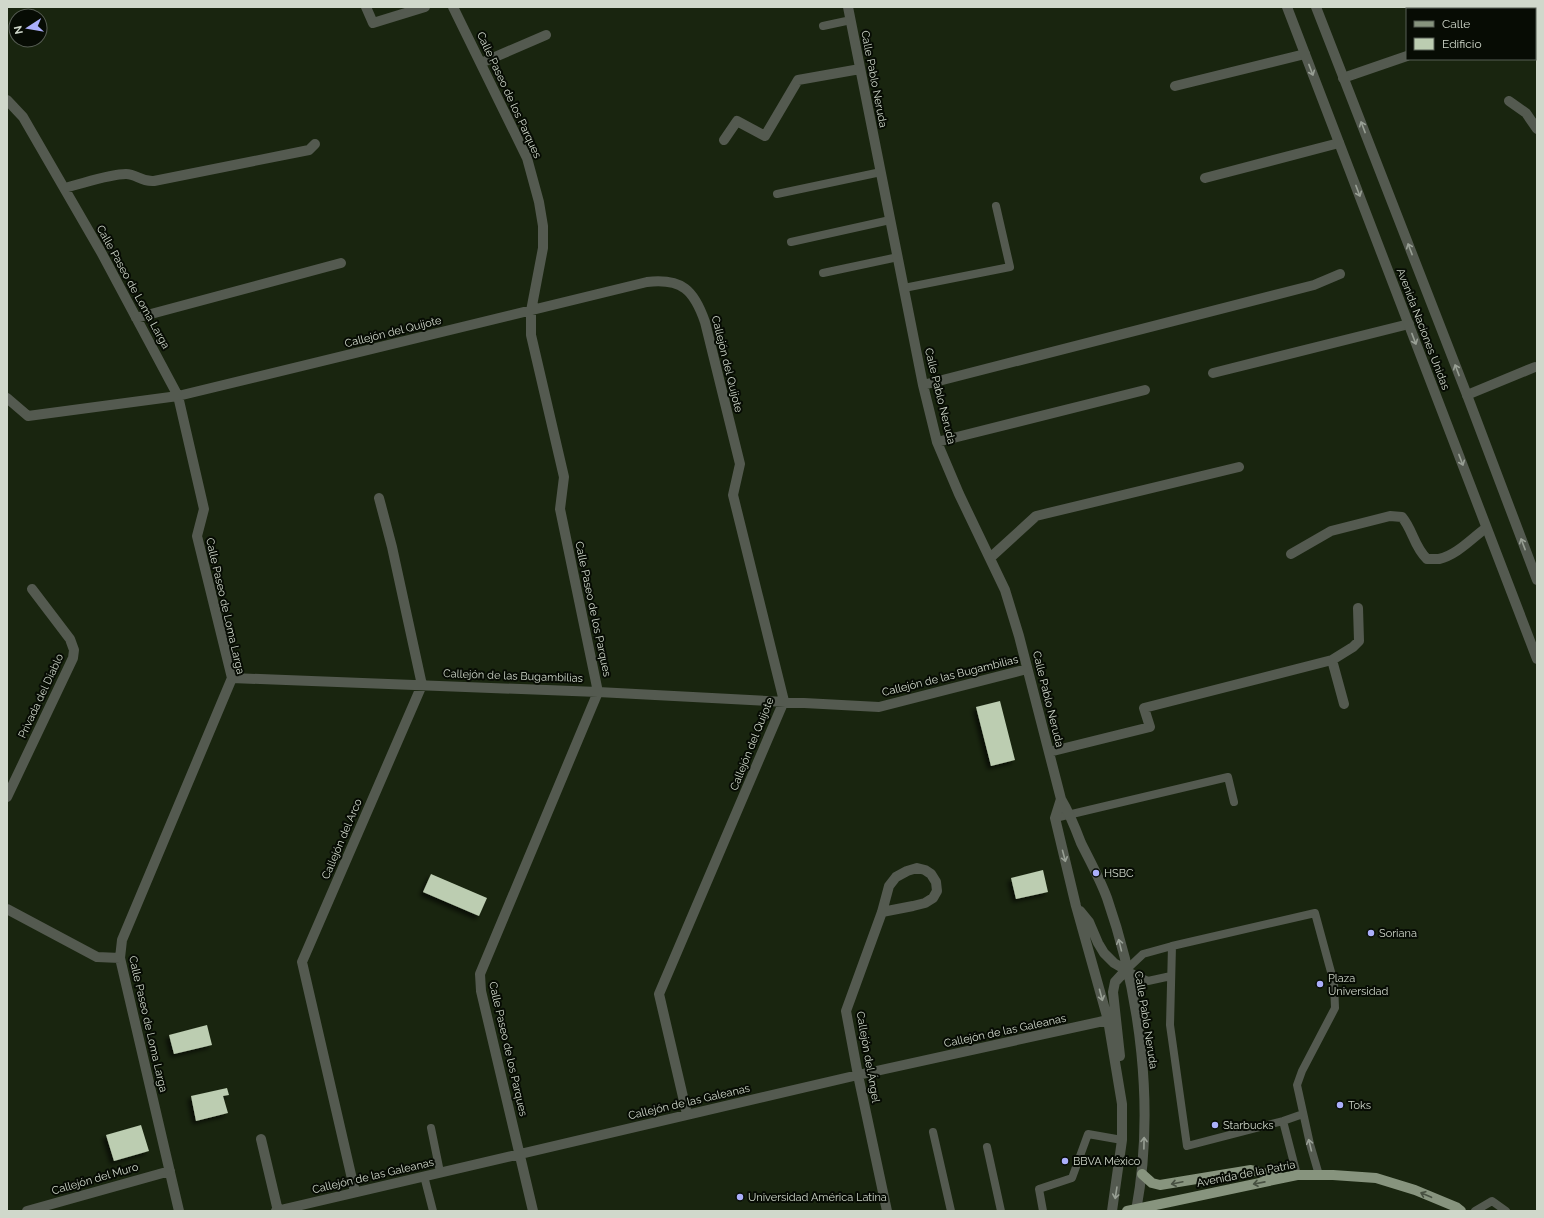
<svg xmlns="http://www.w3.org/2000/svg" width="1544" height="1218" viewBox="0 0 1544 1218" font-family="Raleway,sans-serif">
  <defs>
    <filter id="shadow"><feDropShadow dx="-3.5" dy="3.5" stdDeviation="2" flood-color="#0009"/></filter>
  </defs>
  <rect width="100%" height="100%" fill="#19250f"/>
  <path fill="#bccdb1" filter="url(#shadow)" d="M1000,701l15,59 -24,6 -15,-59z
    M1043,870l5,22 -32,7 -5,-21z
    M431,874l56,24 -8,18 -56,-24z
    M207,1025l5,20 -38,9 -5,-19z
    M227,1088l2,7 -6,1 5,17 -32,8 -5,-25z
    M141,1125l8,26 -35,10 -8,-26z"/>
  <g fill="none" stroke-linecap="round" stroke-linejoin="round">
    <path stroke="#545a50" stroke-width="8" d="M823,26l28,-6
      M777,194l104,-22
      M791,242l99,-22
      M823,273l75,-16
      M904,288l106,-21 -14,-61
      M1055,818l173,-41 6,25
      M1171,976l-23,5 -22,-11 17,-16 29,-8
      M1303,1114l-20,7 -96,25 -17,-121 2,-79 143,-33 19,70 1,25 -33,63 -5,14 13,59 9,31
      M1283,1121l14,54
      M431,1128l9,44
      M933,1132l18,79
      M987,1147l14,64
      M424,1176l9,35
      M1043,1211l-4,-22 33,-11 16,-44 34,6
      M1475,1211l17,-10 14,10"/>
    <path stroke="#545a50" stroke-width="10" d="M366,7l7,16 52,-16
      M453,7l74,151 12,44 4,24v22l-12,63v24l33,142 -4,32 38,183 -118,282 1,17 52,220
      M848,7l75,378 14,57 22,52 46,96 14,46 42,163c9,15 14,28 20,44 9,18 19,36 26,55 34,98 48,211 29,313
      M481,63l65,-28
      M1343,78l64,-22
      M1175,86l130,-32
      M7,100l16,17 78,135 77,144 26,113 -7,27 35,142 -110,262 -2,18 59,253
      M1509,101l17,12 11,16
      M724,140l13,-19 28,15 33,-56 62,-11
      M1205,178l134,-35
      M64,188c18,-4 45,-14 62,-14 11,0 14,8 28,7l155,-31 6,-6
      M136,318l205,-55
      M1213,373l196,-49
      M923,385l391,-100 26,-11
      M1467,395l68,-28
      M7,398l21,18 150,-20 469,-114c35,-4 47,8 58,40l35,142 -7,31 51,206 -125,293 28,120
      M937,442l208,-52
      M1291,554l40,-23 59,-15 12,1c11,13 12,30 25,42 4,0 8,0 12,0 18,-4 33,-21 47,-31
      M990,558l46,-42 203,-49
      M1332,660l21,-13 6,-6 -1,-33
      M232,678l366,14 281,15 148,-38
      M1049,752l101,-25 -6,-19 188,-48 12,44
      M7,797l66,-139 1,-8 -4,-11 -38,-50
      M1061,799l-6,19 21,88 32,114 14,84v36l-10,71
      M7,909l90,48 23,1
      M1080,911l9,11 9,21 6,10 10,10 12,7 -11,12 -2,10 7,64
      M882,912l31,-6 12,-3 8,-5 4,-7 -1,-9 -5,-8 -6,-4 -8,-2 -10,3 -11,6 -7,9 -7,26 -36,99 12,64 29,136
      M261,1139l17,72
      M355,1192l-53,-230 120,-277 -30,-138 -13,-49
      M27,1211l143,-40
      M276,1211l582,-136 250,-55"/>
    <path stroke="#545a50" stroke-width="10" d="M1287,7l250,652
      M1316,7l151,388 70,185"/>
    <path stroke="#87947e" stroke-width="10" d="M1142,1174l10,9 8,2 91,-15 29,7
      M1127,1211l170,-36h36l43,3 39,12 41,17 5,4"/>
  </g>
  <defs><path id="oneway-shaft" d="M-6 0H5M1.5-3L5.5 0L1.5 3" fill="none" stroke-width="1.6" stroke-linecap="round" stroke-linejoin="round"/></defs>
  <g stroke="#989f94">
    <use href="#oneway-shaft" transform="translate(1311 70) rotate(69)"/>
    <use href="#oneway-shaft" transform="translate(1363 127) rotate(-111)"/>
    <use href="#oneway-shaft" transform="translate(1358 191) rotate(69)"/>
    <use href="#oneway-shaft" transform="translate(1410 249) rotate(-111)"/>
    <use href="#oneway-shaft" transform="translate(1414 339) rotate(69)"/>
    <use href="#oneway-shaft" transform="translate(1457 370) rotate(-111)"/>
    <use href="#oneway-shaft" transform="translate(1461 460) rotate(69)"/>
    <use href="#oneway-shaft" transform="translate(1523 544) rotate(-111)"/>
    <use href="#oneway-shaft" transform="translate(1064 856) rotate(75)"/>
    <use href="#oneway-shaft" transform="translate(1120 945) rotate(-104)"/>
    <use href="#oneway-shaft" transform="translate(1101 995) rotate(75)"/>
    <use href="#oneway-shaft" transform="translate(1144 1143) rotate(-89)"/>
    <use href="#oneway-shaft" transform="translate(1310 1145) rotate(-104)"/>
    <use href="#oneway-shaft" transform="translate(1116 1193) rotate(99)"/>
  </g>
  <g stroke="#475041">
    <use href="#oneway-shaft" transform="translate(1177 1183) rotate(168)"/>
    <use href="#oneway-shaft" transform="translate(1259 1183) rotate(169)"/>
    <use href="#oneway-shaft" transform="translate(1426 1195) rotate(-157)"/>
  </g>
  <g fill="#abaffb" stroke="#070c04" stroke-width="1.5">
    <circle cx="1096" cy="873" r="4"/>
    <circle cx="1371" cy="933" r="4"/>
    <circle cx="1320" cy="984" r="4"/>
    <circle cx="1340" cy="1105" r="4"/>
    <circle cx="1215" cy="1125" r="4"/>
    <circle cx="1065" cy="1161" r="4"/>
    <circle cx="740" cy="1197" r="4"/>
  </g>
  <g text-anchor="middle" dominant-baseline="central" stroke-width="4" stroke-linejoin="round" paint-order="stroke">
    <g font-size="11" fill="#d0d8cb" stroke="#070c04">
      <text transform="translate(874 79) rotate(79)">Calle Pablo Neruda</text>
      <text transform="translate(509 95) rotate(65)">Calle Paseo de los Parques</text>
      <text transform="translate(133 287) rotate(61)">Calle Paseo de Loma Larga</text>
      <text transform="translate(1423 329) rotate(69)">Avenida Naciones Unidas</text>
      <text transform="translate(393 332) rotate(-14)">Callejón del Quijote</text>
      <text transform="translate(727 364) rotate(76)">Callejón del Quijote</text>
      <text transform="translate(940 396) rotate(76)">Calle Pablo Neruda</text>
      <text transform="translate(225 606) rotate(77)">Calle Paseo de Loma Larga</text>
      <text transform="translate(593 609) rotate(78)">Calle Paseo de los Parques</text>
      <text transform="translate(513 676) rotate(2)">Callejón de las Bugambilias</text>
      <text transform="translate(950 676) rotate(-14)">Callejón de las Bugambilias</text>
      <text transform="translate(41 696) rotate(-65)">Privada del Diablo</text>
      <text transform="translate(1048 699) rotate(76)">Calle Pablo Neruda</text>
      <text transform="translate(752 744) rotate(-68)">Callejón del Quijote</text>
      <text transform="translate(342 839) rotate(-67)">Callejón del Arco</text>
      <text transform="translate(1146 1020) rotate(81)">Calle Pablo Neruda</text>
      <text transform="translate(148 1024) rotate(77)">Calle Paseo de Loma Larga</text>
      <text transform="translate(1005 1031) rotate(-12)">Callejón de las Galeanas</text>
      <text transform="translate(508 1049) rotate(77)">Calle Paseo de los Parques</text>
      <text transform="translate(868 1057) rotate(80)">Callejón del Ángel</text>
      <text transform="translate(689 1102) rotate(-13)">Callejón de las Galeanas</text>
      <text transform="translate(1246 1174) rotate(-11)">Avenida de la Patria</text>
      <text transform="translate(373 1176) rotate(-13)">Callejón de las Galeanas</text>
      <text transform="translate(95 1179) rotate(-16)">Callejón del Muro</text>
    </g>
    <g font-size="11" fill="#d0d8cb" stroke="#070c04" text-anchor="start">
      <text x="1104" y="873">HSBC</text>
      <text x="1379" y="933">Soriana</text>
      <text x="1328" y="978">Plaza<tspan x="1328" dy="13">Universidad</tspan></text>
      <text x="1348" y="1105">Toks</text>
      <text x="1223" y="1125">Starbucks</text>
      <text x="1073" y="1161">BBVA México</text>
      <text x="748" y="1197">Universidad América Latina</text>
    </g>
  </g>
  <rect width="1544" height="1218" fill="none" stroke="#d0d8cb" stroke-width="16"/>
  <rect x="1406" y="8" width="130" height="52" fill="#070c04" stroke="#575e54"/>
  <rect x="1414" y="21" width="20" height="6" fill="#87947e" stroke="#575e54"/>
  <text x="1442" y="28" font-size="12" fill="#d0d8cb">Calle</text>
  <rect x="1414" y="38" width="20" height="12" fill="#bccdb1" stroke="#575e54"/>
  <text x="1442" y="48" font-size="12" fill="#d0d8cb">Edificio</text>
  <g transform="translate(28 28) rotate(258)"><circle r="19" fill="#070c04" stroke="#575e54"/>
  <path d="M0-3L7 15L0 10L-7 15Z" fill="#abaffb"/>
  <text y="-6" font-size="11" font-weight="bold" text-anchor="middle" fill="#d0d8cb">N</text>
  </g>
</svg>
